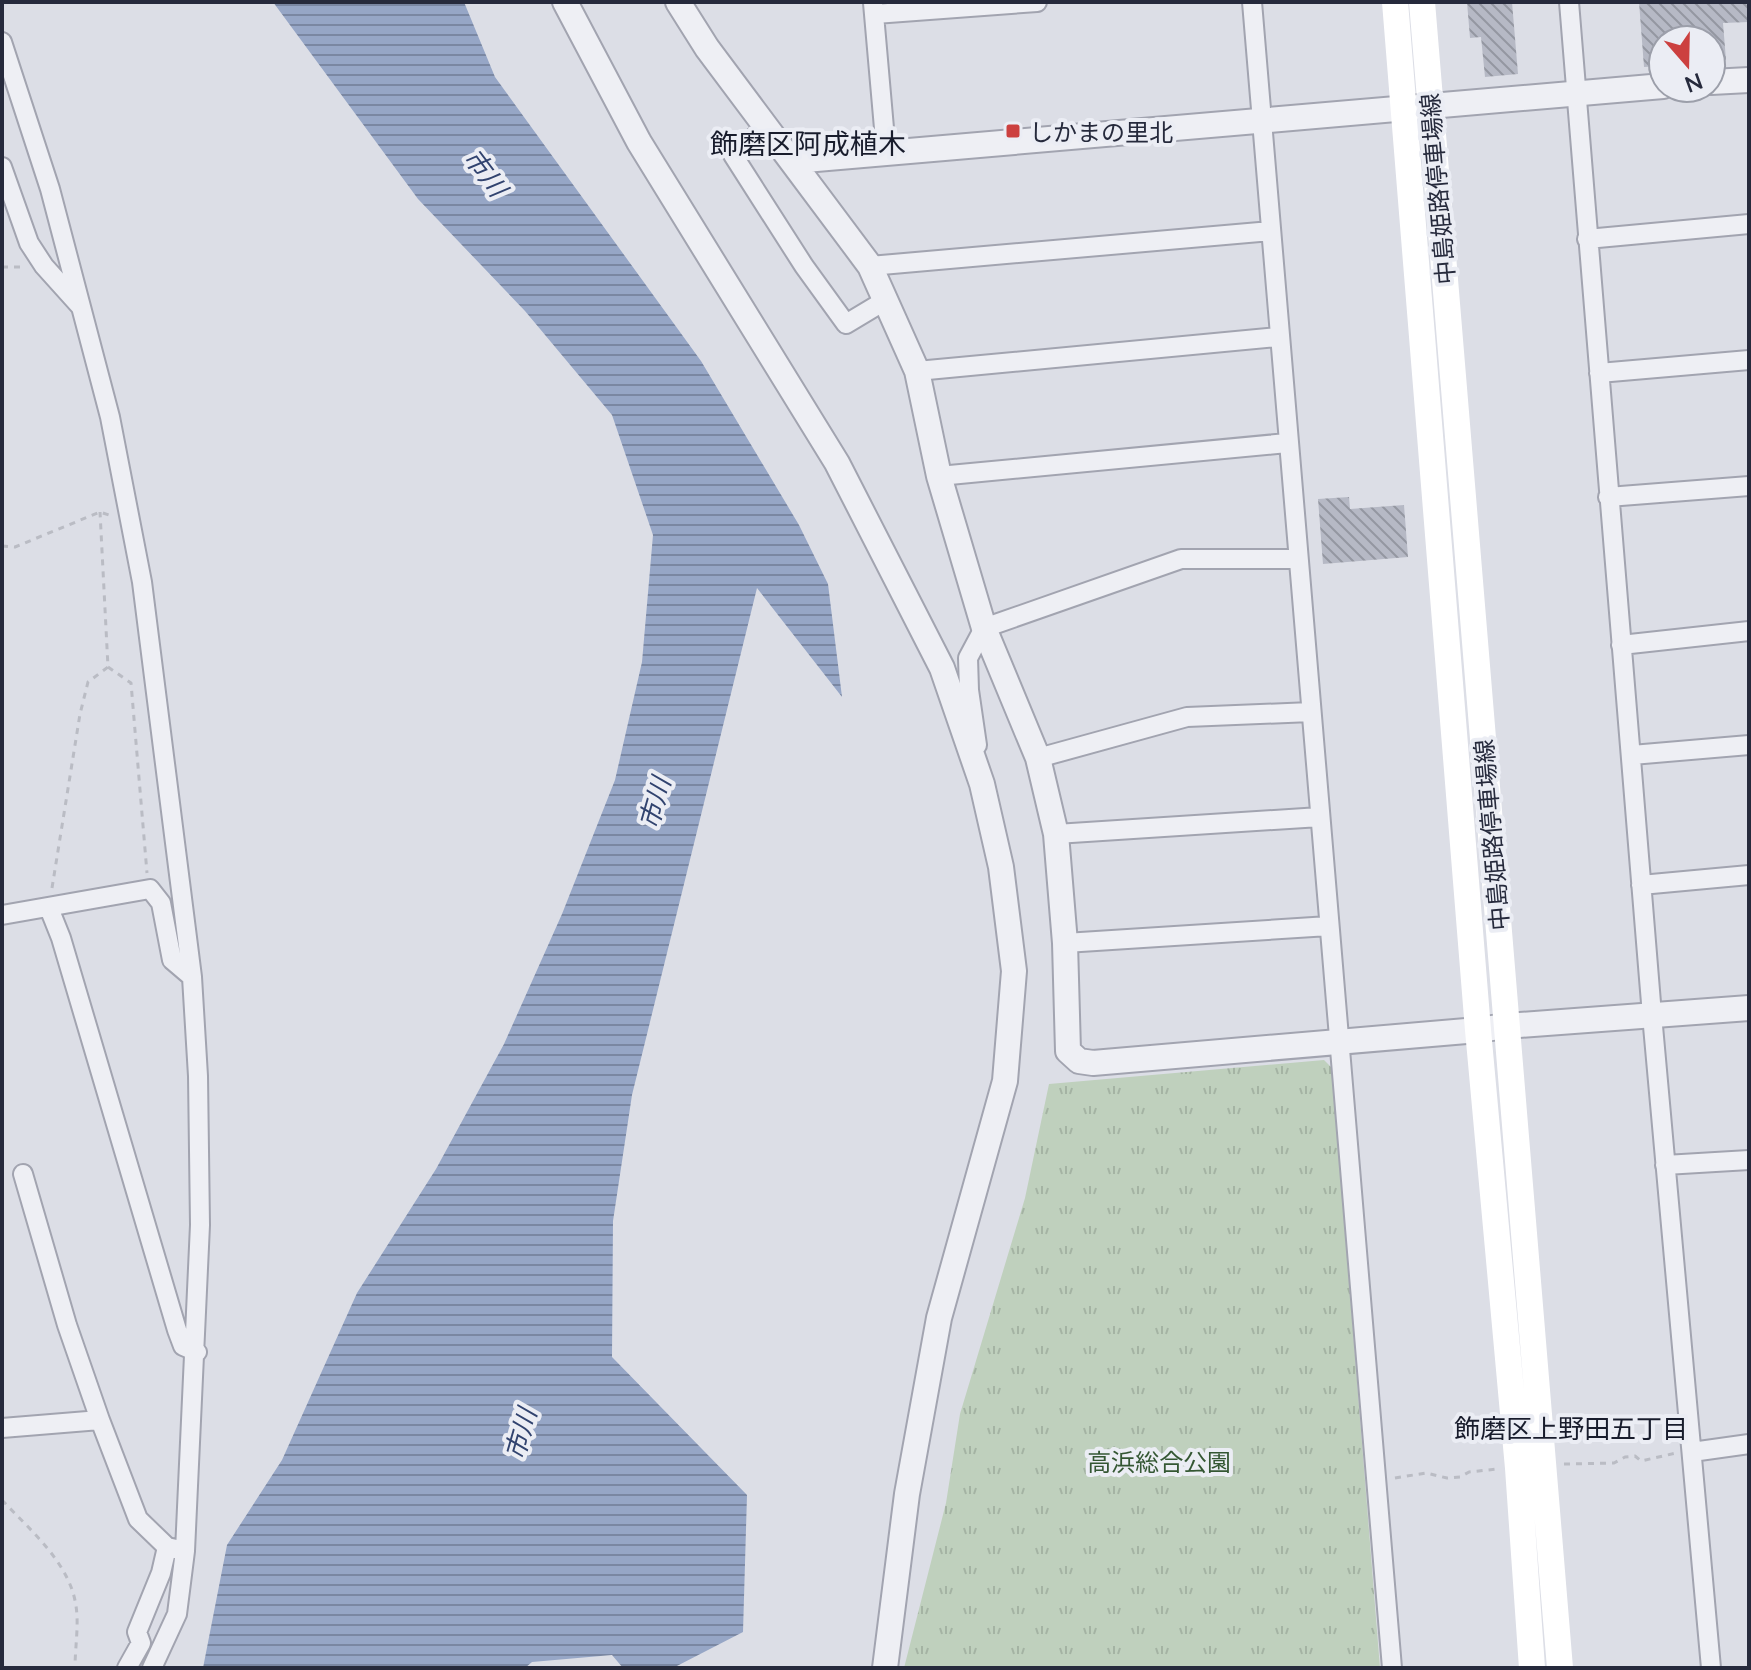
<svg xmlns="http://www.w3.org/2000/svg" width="1751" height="1670" viewBox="0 0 1751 1670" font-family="Lato,'Noto Sans JP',sans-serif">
  <defs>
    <pattern id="park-tufts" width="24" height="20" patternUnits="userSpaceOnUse" patternTransform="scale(2)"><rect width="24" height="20" fill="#bfd0bd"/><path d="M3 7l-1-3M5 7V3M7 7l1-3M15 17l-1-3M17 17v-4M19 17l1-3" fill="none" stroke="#a4b3a3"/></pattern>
    <pattern id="water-rules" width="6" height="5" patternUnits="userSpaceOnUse" patternTransform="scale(2)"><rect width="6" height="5" fill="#96a6c6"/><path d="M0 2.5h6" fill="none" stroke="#7a87a2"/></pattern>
    <pattern id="building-back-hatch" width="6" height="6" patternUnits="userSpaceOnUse" patternTransform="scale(2)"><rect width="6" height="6" fill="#b6b9c5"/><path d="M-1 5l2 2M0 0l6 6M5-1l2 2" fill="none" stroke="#9497a1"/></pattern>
  </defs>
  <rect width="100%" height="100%" fill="#dcdee6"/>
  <path fill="url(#park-tufts)" d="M1324,1060l8,8 48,600h-476l42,-165 14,-89 65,-216 24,-114z"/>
  <path fill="url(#water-rules)" d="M273,2h191l31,75 206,284 98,164 29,59 14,113 -85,-109 -125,507 -19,126 -1,136 135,138 -4,137 -70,36h-50l-11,-13 -80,7 -7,6h-322l24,-123 55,-85 75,-167 79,-124 68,-125 58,-130 53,-134 27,-118 11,-127 -41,-120 -87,-104 -107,-112z"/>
  <path fill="url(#building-back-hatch)" d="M1467,2h45l6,72 -33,3 -4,-40 -11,1z
    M1639,2h110v20l-26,1 3,37 -15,1v-21h-48v26l-19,1z
    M1349,497l1,12 54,-4 4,52 -85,7 -5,-65z"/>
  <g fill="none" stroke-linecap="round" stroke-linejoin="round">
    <defs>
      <path id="minor" d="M1252,2l140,1666
        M1569,2l83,1013 59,653
        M873,3l13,148
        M875,14l162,-12
        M2,42l48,147 60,228 32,165 50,395 6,99 2,149 -15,326 -8,63 -25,54
        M767,126l-34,29 71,111 42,58 40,-24
        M2,167l27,76 15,23 36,40
        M1587,239l162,-15
        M870,266l401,-35
        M917,371l361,-34
        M1599,373l150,-13
        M939,476l348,-33
        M1608,497l141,-11
        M1621,645l128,-14
        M977,745l-8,-55 -1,-32 16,-30 197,-69h117
        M1632,755l117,-10
        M1038,758l149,-41 124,-5
        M1056,834l264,-17
        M1641,885l108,-10
        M49,908l12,30 116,392 6,16 14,6
        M2,915l148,-26 11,14 11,57 20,17
        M1065,943l264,-17
        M1665,1165l84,-5
        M23,1174l44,151 33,95
        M2,1428l98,-8 38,99 29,28 18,4
        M1692,1452l57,-8
        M127,1668l14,-25 -4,-11 24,-59 6,-26"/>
      <path id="tertiary" d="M565,2l74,140 198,321 105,205 40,116 19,83 13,104 -9,110 -66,237 -32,176 -22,174
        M678,2l29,46 163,218 47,105 22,105 45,152 54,130 18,76 9,109 3,108 11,10 14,2 385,-33 28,-4 243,-18
        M1711,82l38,-2
        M793,161l870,-75"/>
    </defs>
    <use href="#minor" stroke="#a2a4b0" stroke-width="22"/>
    <use href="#tertiary" stroke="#a2a4b0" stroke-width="28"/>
    <path stroke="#babcc4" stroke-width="3" stroke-dasharray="6 6" stroke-linecap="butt" d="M2,267h22
      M2,546l13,1 85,-35 9,3 1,4
      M108,667l23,16 16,190
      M52,888l28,-174 8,-32 20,-15 -8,-155
      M1564,1464l50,-1 11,-6 10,-1 6,5 35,-8
      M1395,1478l31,-5 21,5 13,-1 9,-5 28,-3
      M2,1500c28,30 68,63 74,106 3,19 -1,42 -1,62"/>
    <use href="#minor" stroke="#eeeff4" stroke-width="18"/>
    <use href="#tertiary" stroke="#eeeff4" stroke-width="24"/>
    <path stroke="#fff" stroke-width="26" d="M1395,2l83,1028 40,438 14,200
      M1422,2l138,1666"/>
  </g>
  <rect fill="#cc403f" stroke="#ebedf4" stroke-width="3" x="1005" y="123" width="16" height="16" rx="4"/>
  <g text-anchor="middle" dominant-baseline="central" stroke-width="8" stroke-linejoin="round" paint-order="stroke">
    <g font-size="24" fill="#262a3c" stroke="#ebedf4" text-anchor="start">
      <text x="1029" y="131">しかまの里北</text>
    </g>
    <g font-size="24" fill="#262a3c" stroke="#ebedf4">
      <text transform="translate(1437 189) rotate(-95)">中島姫路停車場線</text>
      <text transform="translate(1491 835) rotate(-95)">中島姫路停車場線</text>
    </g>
    <g font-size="24" fill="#345733" stroke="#ebedf4">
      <text x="1159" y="1461">高浜総合公園</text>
    </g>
    <g font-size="26" font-style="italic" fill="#31436f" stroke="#ebedf4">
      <text transform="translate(486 172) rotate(53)">市川</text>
      <text transform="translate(654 803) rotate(-74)">市川</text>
      <text transform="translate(520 1434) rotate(-74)">市川</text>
    </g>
    <g font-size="26" fill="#181c2c" stroke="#ebedf4">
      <text x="1571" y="1428">飾磨区上野田五丁目</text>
    </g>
    <g font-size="28" fill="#181c2c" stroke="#ebedf4">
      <text x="808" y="143">飾磨区阿成植木</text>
    </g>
  </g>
  <rect width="1751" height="1670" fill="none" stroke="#262a3c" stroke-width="8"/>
  <g transform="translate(1687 64) rotate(160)"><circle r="38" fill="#ebedf4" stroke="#9c9faa" stroke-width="2"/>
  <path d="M0-6L14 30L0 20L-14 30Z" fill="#cc403f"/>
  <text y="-12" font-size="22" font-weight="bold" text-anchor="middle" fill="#262a3c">N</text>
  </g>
</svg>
